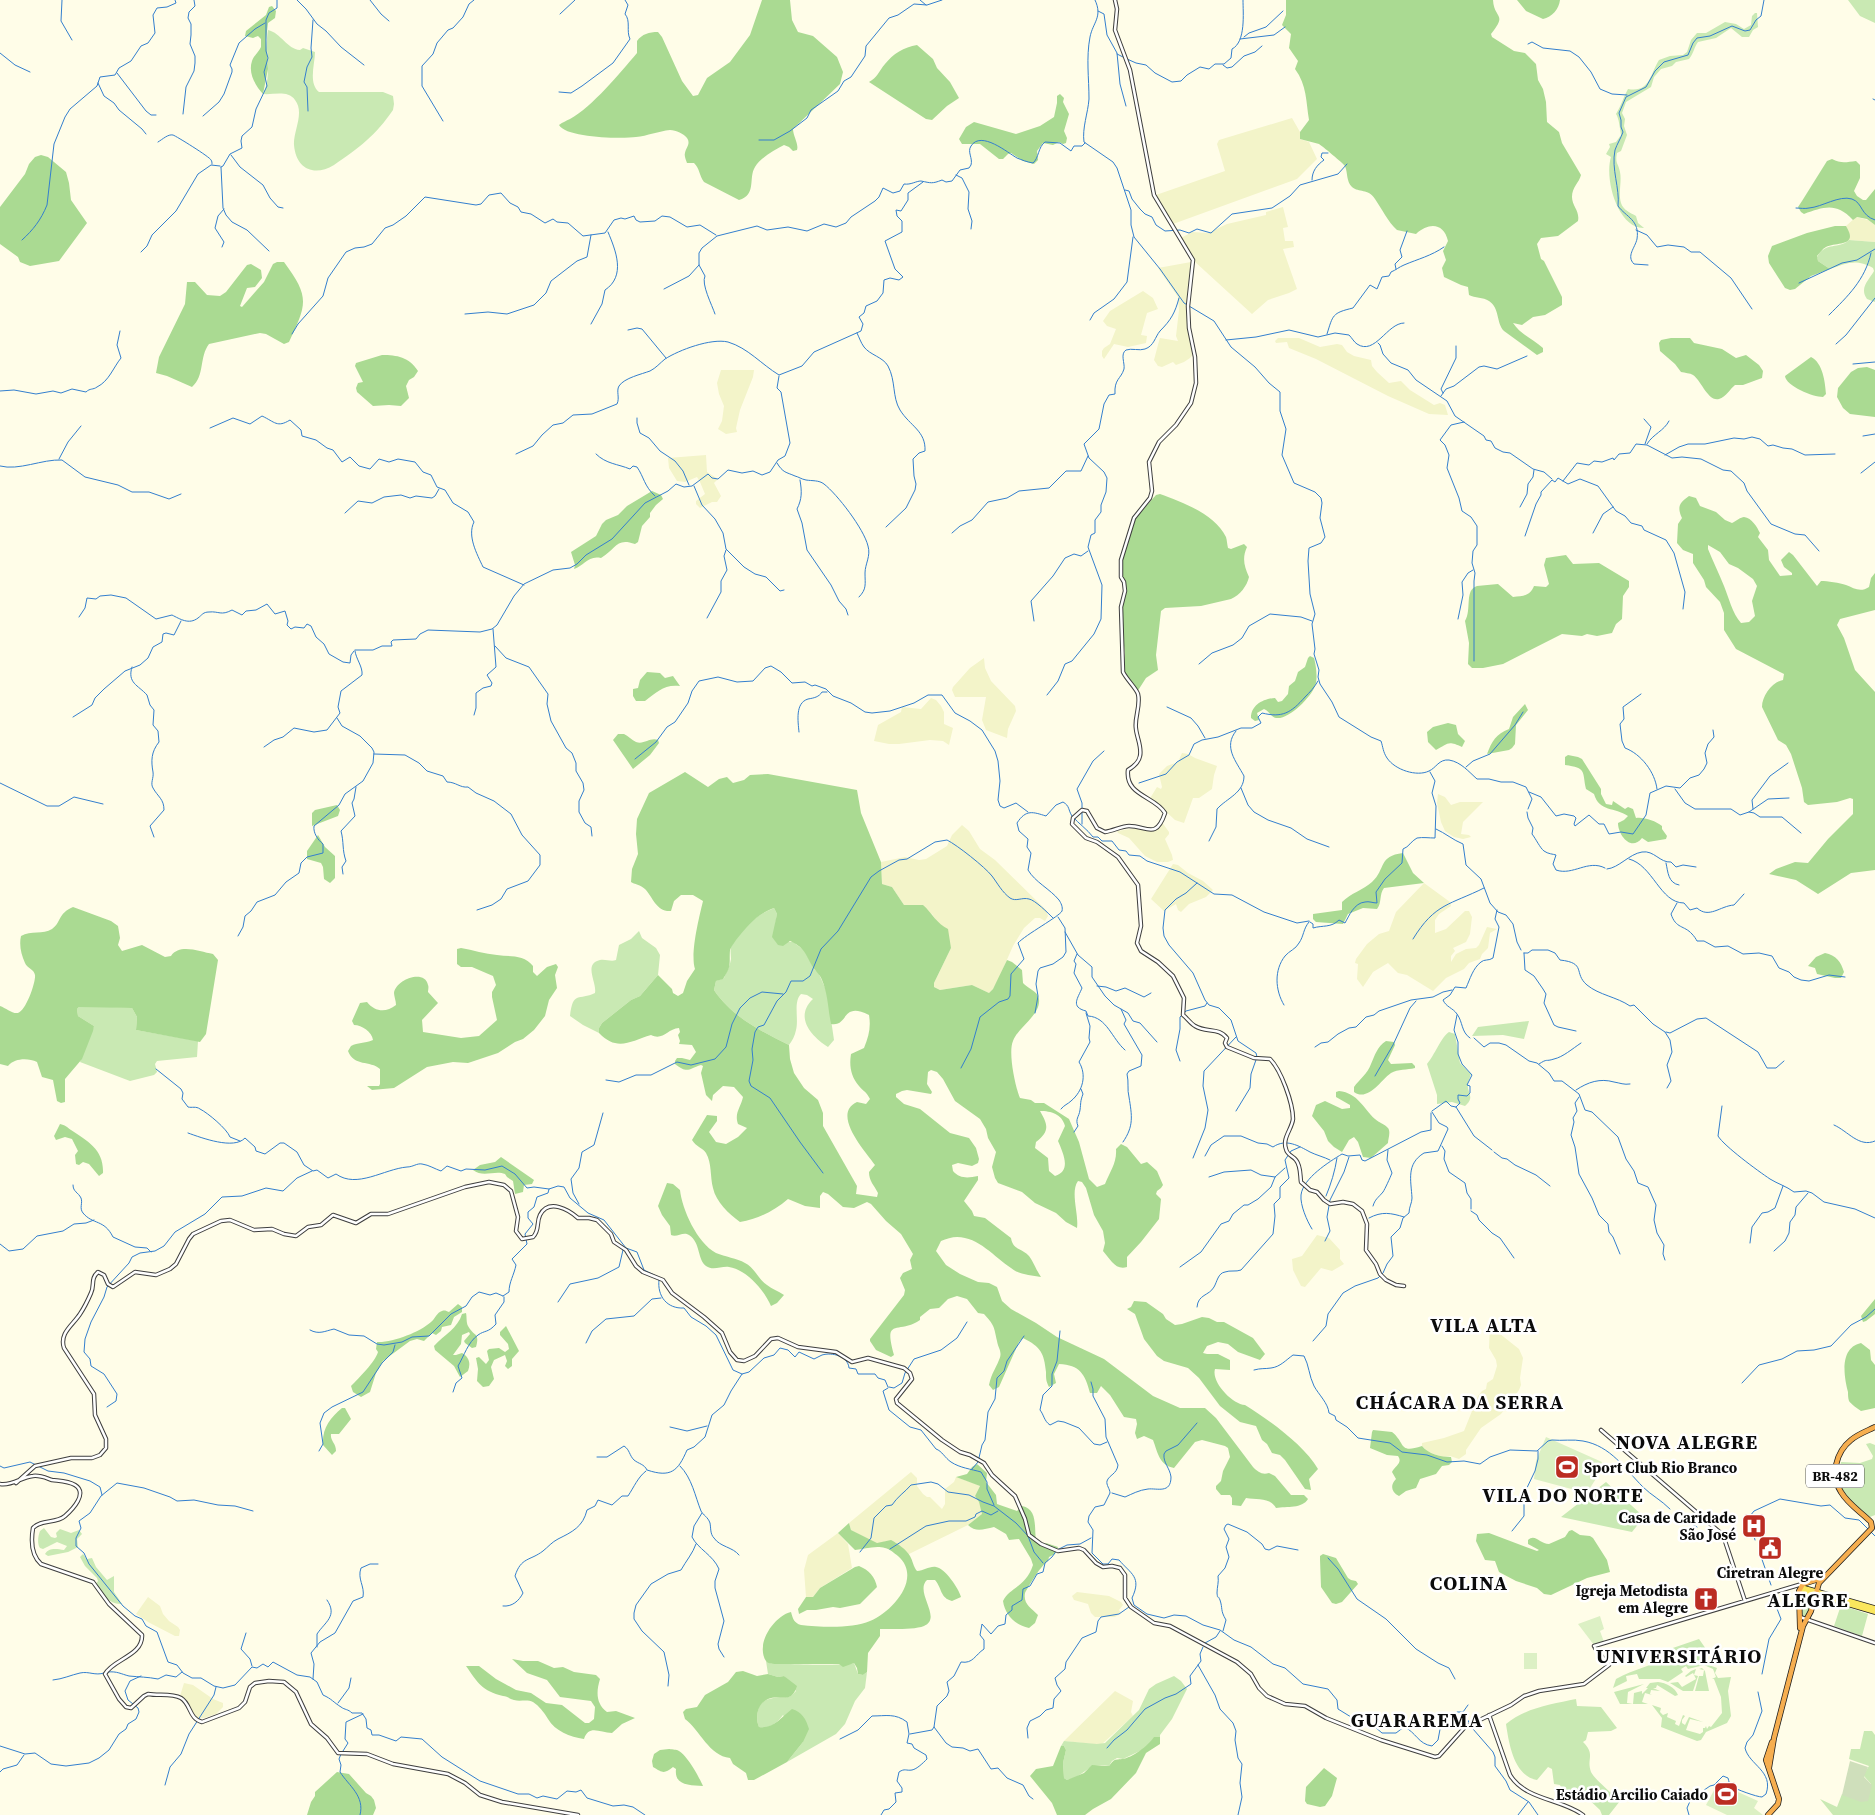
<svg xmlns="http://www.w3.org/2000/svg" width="1875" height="1815" viewBox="0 0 1875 1815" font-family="'Source Serif 4',serif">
  <rect width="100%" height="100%" fill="#fffde8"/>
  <path fill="#f3f4c9" d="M1292,118l8,14v7l9,3 8,17 -20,20 -124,45 -17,-29 69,-24 -8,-27 2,-4z
    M1283,207l5,20 -5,1 2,13h8l1,6 -11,2 14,40 -8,4 -21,7 -16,14 -58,-53 -13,-23 11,-6 16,1 19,-9 39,-9v-3z
    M1856,217l12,3 7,5v17l-26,-2v-8l-3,-6z
    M1191,262l-4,33 2,33 6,24 -5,6 -6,4 -8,3 -3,-3 -11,5 -4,-1 -4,-6 5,-19 1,-3 18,3 -2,-5 3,-26 -1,-13 -20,-29z
    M1143,291l10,7 5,11 -11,4 -6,22 6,1 -1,7 -18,4 -14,-3 -10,15 -2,-3v-5l2,-3 6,-4 6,-15 -9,-3 -4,-5 7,-10z
    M1278,338h21l21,9 17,-3 5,1 5,7 7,4 17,4 1,6 5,6 12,11 12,-2 9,9 24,15 6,-2 5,2 3,10 -19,-1 -41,-18 -72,-37 -27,-11 -2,-6 -11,1 -1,-2z
    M721,370h33l-1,7 -13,33 -4,18 1,4 -11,2 -8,-5 4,-8 2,-15 -5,-12 -2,-11z
    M706,455l1,17 11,7 -4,4 7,13 -4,6h-5l-12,6 -4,-4v-3l9,-7 -5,-12 -3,-5 -12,5 -8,-1 -8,-13 -1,-10z
    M984,658l1,10 6,13 24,25 1,5 -8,18 -1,9 -21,-8 -4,-10 4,-23h-31l-3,-7 1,-3 17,-19z
    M931,698l5,2 5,6 3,6v12l9,4 -4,17 -6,-4 -13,-1 -31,4h-10l-15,-3 4,-16 23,-13 1,-5 19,2z
    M1182,753l6,1 7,4 22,8 -3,9 -2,14 -13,9h-6l-9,25 -9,-3 -14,-13 -12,-7 8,-13 4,2 1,-2 -3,-13 8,-8 11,-4z
    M1438,794l7,3 6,8 9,-3h23l-20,20 -2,12 8,1 2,2 -8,2 -9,-2 -9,-6 -4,-9 -4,-19z
    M1161,821l8,11v2l-4,5 7,16 1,5 -5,2h-11l-12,-6 -16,-18 -11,-5 -1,-2 20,-3 10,3 4,-1z
    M962,825l7,6 11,18 15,11 51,50 2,6 -3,5 -5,-3h-5l-11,10 -11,18 -15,34 -5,9 -4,4 -17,-8 -32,5 -6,-3v-4l17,-35 -12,-23 -7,-11 -28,-9 -12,-18 -10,-3 -1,-22 24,-5 14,3 7,-1 21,-13 5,-11z
    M1173,864l5,1 10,8 15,8 10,9 -7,7 -17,7 -8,8 -3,-2 -2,-6 -12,7 -13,-12z
    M1424,883l26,19 1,4 -12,8 -4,6v13l11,-4 19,-18h4l3,6 -2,17 -4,8 -13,6 2,3 -4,5v6l5,-8 10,-5 10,-1 3,-3 8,-18 10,2 -7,4 -2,15 -6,6 -2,5 -11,4 -5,6 -18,9 -13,13 -26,-16 -9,-2 -10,-10 -15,9 -10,15 -6,-8 1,-15 -3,-1 1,-4 11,-15 12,-10 10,-3 7,-19z
    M1317,1235l12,3 11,12v9l4,5 -12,7 -11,-3 -16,19 -4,-1 -8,-16 -1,-11 10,-3z
    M1490,1326l29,23 4,9 -3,20 1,7 -2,5 -18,24 -20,14 -15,22v4l-7,5 -9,-3 -9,1 -14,-6 -5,-5v-3l22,-5 20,-7 14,-35 4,-5 4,-2 1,-6 6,-4 4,-13 -1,-6 -7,-12z
    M911,1472l6,6v8l6,8 4,3h3l12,12 3,-5v-15l9,-7 2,-5 20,7 4,2 -5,10 4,6 4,12 -15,11 -59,29 -14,-12 -8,-1 -10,3 -26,-14 -2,-7z
    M838,1533l10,11 4,24 -32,20 -7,9h-7l-2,-27 4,-15z
    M1077,1592l32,4 12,6 2,3 -4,5 2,3 -6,4h-20l-4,-4 -3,-9 -14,-4 -2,-4z
    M148,1597l12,9 3,8 6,7 9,6 2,3 -1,6h-4l-27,-14 -12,-8z
    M184,1683l9,2 20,14 10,4v4l-7,7 -12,4h-6l-5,-3 -13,-19z
    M1115,1691l18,10 -2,11 2,4 -32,29 -37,-4z"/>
  <path fill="#c9e9b3" d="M1848,0h27v23l-15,-7z
    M1755,13h2l1,14 -5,3 -4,7h-7l-11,-9 -15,10 -18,4c-4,5 -4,11 -9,17l-13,3 -4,4 -11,3 -7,8 -3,10 -25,15 -4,11 3,6 -1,7 3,9 -6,16 -4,2c-2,11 1,9 3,19 2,10 -2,21 1,31 2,7 10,10 15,13l2,7 6,5c-26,1 -40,-49 -33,-71l-5,-3 4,-7 -1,-3 7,-2 5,-7c-1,-6 -2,-17 -5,-21 5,-8 7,-16 12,-25 22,4 22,-15 31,-29l11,-4 13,-1 4,-3 4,-12 6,-7h9l19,-11 11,2 8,5 7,-4 1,-9z
    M268,30c13,3 19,19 32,20l3,-2 12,4c0,12 -7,31 4,40h64l10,4 1,8 -1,6c-17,25 -34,38 -59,55 -20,12 -38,4 -40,-20 -1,-14 11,-32 1,-45 -7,-10 -21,-5 -32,-6 10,-20 1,-43 5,-64z
    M1849,240l26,2v60l-8,-3c-8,-11 2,-19 7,-28l-1,-3c-18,-10 -27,-4 -43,1l-12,-8 -1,-4c9,-16 21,-7 32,-17z
    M774,908l3,6 -3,19 13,9h6l12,9 9,18 4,3 9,20 7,48 -6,7c-17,-11 -34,-30 -15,-48l-6,-4 -6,-1c-8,8 -2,25 -5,36 -1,6 -4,11 -7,15 -28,-14 -57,-28 -75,-55l2,-9 8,-3c3,-7 6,-12 7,-19 0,-4 -1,-8 0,-12 8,-18 25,-32 43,-39z
    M639,931l3,7 14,10 4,7 -2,20 -18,21 -9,4 -29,23 -3,5v5l-16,-8 -13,-9c3,-26 9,-15 25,-23 2,-11 -12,-29 5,-33 6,-1 11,2 16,0l3,-15 12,-6z
    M90,1006l42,2 5,9 -1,13 62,11 -1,16 -40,4 -2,3 2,8 -3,3 -24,6 -50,-19 14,-36 -16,-10 -1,-7 2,-2z
    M1529,1021l-5,18 -21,-4 -31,1 6,-9z
    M1449,1032l6,2 5,29 11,11c-1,3 -2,6 -3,9 -2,9 8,14 -3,23l-13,-4 -15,2v-9l-10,-31c7,-8 15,-28 22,-32z
    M1870,1443l5,2v70l-5,2c-20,-17 -36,-26 -29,-55l19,1 12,-4 1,-3 -7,-12z
    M1606,1482l38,35 -12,15 -71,-15z
    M44,1528l7,9 4,1 2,-1 -1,-4 4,-4 11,4 8,-3 3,4 -5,5 1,8 -10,5 -20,4 -3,-2c4,-7 12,-5 19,-4l3,-4 -10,-4 -14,7 -3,-1c-3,-4 -2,-12 0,-17z
    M83,1554l4,5 5,-1 4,9 11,13 7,-4v16l8,12c-13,1 -19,-10 -27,-19l3,-4 -1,-3 -12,-12 -5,-9z
    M1801,1592l13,4 -4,14 -6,7 -3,-4z
    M1841,1605l27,9 -6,22 -28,-10z
    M1699,1639l7,10v15l11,4 -2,5 3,5 13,-1 -3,14 3,25 -4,7 -21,9 -5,8 -4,1 -36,-14 1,-9 -10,-13 9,3 -1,4 3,3 5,-2 -1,4 9,4 -1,3 4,2 4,-11 2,1 -3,4v3l3,2 4,-8 14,5 -13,-3 -4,11 14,4 3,-2v-4h2l1,-2 1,3 2,-3 2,1 11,-14 -1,-16 -7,-18h-2l4,-2 -3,-8 -9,-4 -16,4 -2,-3 -5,3 2,3 -15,10 -8,-3h-21l-2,-5 -11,2 1,5 -14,7 3,-9c18,-10 36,-13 54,-23l-3,-6z
    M766,1661c7,4 78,5 88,2l4,11 5,1 4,-3 -2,16 -10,13 -10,23 -9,10 -49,28 16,-20 -20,-27c-7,9 -13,14 -24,12 -4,-9 -2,-25 10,-28 12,-4 16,4 27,-8l-12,-15 -6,1 -10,-3z
    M1702,1668l3,3 4,20h-14l4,-15h4l1,-6 -5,-1z
    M1696,1669l-2,6 4,1 -5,15h-10l-13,-8 8,-1 4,5 14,-8 -3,-6 -7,4 -1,-1 6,-5z
    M1174,1676l7,5 6,8 -15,30 -12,16v2h-4l-12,12 -21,10 -6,-1 -5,3 -3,5c-21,-5 -23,10 -42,14l-3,-2 -1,-15 3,-13 -2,-4h-3l3,-5 33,3 8,-1 34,-33 10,-21 7,-5z
    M1658,1682c8,1 17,5 20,13l-3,1 -18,-11 -1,3h-3l7,3 -9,-1 -1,4 2,1 -7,-2 -3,9 6,2h-28l-6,-12 30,-8 -16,8 -1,11 6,1 1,-11 8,-2v3l6,-6h-2l4,-5z
    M1576,1699l1,7 24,1 16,21 -6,3 -23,1 -2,8 -3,2c13,13 3,16 8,30 4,8 22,22 29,29l-11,14h-7l-2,-5 -16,-15 -4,-2 -9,2 -8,-3 -3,-7 -6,-1 -2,-15 -4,-2 -11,13c-23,-4 -28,-36 -31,-56 19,-16 46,-20 70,-25z
    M1864,1731h8l3,4v80h-42l-13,-16 17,8 5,-13 22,7 7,-17 -8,-9 6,-9 -20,-7 2,-10h9z"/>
  <path fill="#aada92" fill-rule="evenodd" d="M762,0h28l2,20 6,12 15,4 24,21 6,15 -3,12 -47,45c0,7 6,15 4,21l-4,1 -4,-4 -5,-2c-9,5 -23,12 -29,22 -7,11 2,28 -16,33l-35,-18c-5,-7 -4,-13 -10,-19h-7c-1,-3 -3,-7 -2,-10 1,-6 6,-9 2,-15 -3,-4 -11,-8 -17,-8 -11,1 -23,6 -34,7 -14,2 -70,1 -77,-12 4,-3 7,-4 11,-6 22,-12 50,-46 67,-66v-12c5,-7 12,-9 21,-9l4,5 20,44 11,15 5,-1 9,-17 23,-16 20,-27z
    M1286,0h207c1,19 15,13 -2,34l1,3 22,14 11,2 11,11 2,16 5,9 3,13 1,20 12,10 3,11 19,32c-2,8 -9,12 -9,22 0,9 8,14 6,24l-20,15 -17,2 -4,6 4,15 3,2 18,36v8l-17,10 -12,2 -11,8 -9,-2c8,12 20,16 30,25v4l-6,3 -33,-24c-8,-8 -4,-23 -15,-30 -6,-4 -14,-3 -20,-6l-1,-8 -7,-2 -17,-8 -2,-9 4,-8 -3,-9 5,-10c-4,-18 -19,-19 -32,-7l-19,-4c-9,-8 -15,-21 -22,-31 -7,-11 -16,-6 -23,-12 -6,-6 -4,-14 -7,-21 -1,-2 -24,-21 -26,-22 -6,-2 -13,-3 -19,-5v-7l9,-12c-3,-18 -2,-35 -14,-51l3,-8 -9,-13 2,-14 -9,-9 4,-10z
    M1517,0h43c-1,9 -8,17 -17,19l-17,-8z
    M272,6l4,5 -1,7 -7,5 -2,17 2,29 -5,25c-8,-9 -15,-21 -11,-33 2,-6 7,-9 9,-14v-8l-3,-3 -5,2 -8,-2 1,-5 20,-16 3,-8z
    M917,45l16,14 4,9 13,14 9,16 -12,8 -15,14 -6,-1 -57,-37c8,-4 10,-11 16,-18 8,-10 19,-17 32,-19z
    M1060,94l4,4 -1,4 6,12 -5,17 3,7 -1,5 -3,1 -4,-2 -6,3 -10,-2 -6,8 1,9 -4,4 -11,-3 -12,-8 -3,1 -5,5h-4l-19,-15h-18l-3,-5 7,-12 8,-5 42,12 24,-8 14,-9 3,-14v-7z
    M41,155l7,2 18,15 3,11 2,17 16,23 -28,38 -29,5 -10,-4 -2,-5 -18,-13v-37l25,-33 4,-10 6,-7z
    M1832,159c9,5 15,3 24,2l4,4v13l-6,13 3,5 6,4h3l9,-11v36l-8,-6 -10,-2 -4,3c-17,-18 -29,-13 -49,-6l-3,-2 -3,-5 4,-6 25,-40z
    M1835,226h11c13,21 -9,16 -20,21 -4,2 -6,6 -9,9l1,5 12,8 -19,7 -16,13 -5,1 -5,-2 -16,-25 -1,-7 4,-10 35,-13z
    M277,262h7c26,35 23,42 5,80l-5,2 -18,-10 -6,-1 -51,11c-10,13 -4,32 -17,43l-25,-11 -11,-3 3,-16 26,-53 2,-22h8l12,13 13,1 6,-4 21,-27 4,-1 10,6 1,8 -7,9 -8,1 -7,18 2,1 22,-25 9,-18z
    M1671,338h19l4,5 28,6 14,9 10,-3 13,10 4,6 -1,7 -19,7h-8c-5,4 -9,12 -16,14 -11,3 -18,-19 -26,-24 -3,-2 -8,-2 -12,-3l-6,-8 -15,-13 -1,-8 2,-3z
    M382,355c15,0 27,2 36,16l-4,6 -5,3 -3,6 3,12 -8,8 -12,-1 -16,1 -16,-14 -1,-4 2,-5 5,-1 -8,-16 1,-3z
    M1811,357c12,6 14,25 15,37l-3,3c-10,0 -37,-11 -38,-21z
    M1867,367l8,3v47l-25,-3 -7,-6 -6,-11 1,-9 13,-16 7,-4z
    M652,491l9,4 2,4 -7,6 -6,8v4l-8,9 -4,16 -3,2c-19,-7 -19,5 -34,14 -13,-3 -17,8 -27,11l1,-4 -4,-13 25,-16 6,-12 4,-4 12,-5 9,-9z
    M1160,494c22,8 55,20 66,43 1,3 1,7 2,11l3,1 13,-5 3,3c-5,11 -3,19 2,30 -2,9 -9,18 -18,22l-30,7 -36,2 -4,3 -5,44 2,15 -12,8 -9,14 -13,-20 1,-19 -4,-30v-18l4,-18 -3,-12 -1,-16 8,-20 4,-18 23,-26z
    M1689,496l7,2 4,8 16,6 9,8 7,3c4,-2 9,-6 12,-6 8,1 13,10 16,16l-2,4 10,13 1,10 11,16 12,-1v-2l-8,-6 -3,-7 8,-8 4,3 24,31 4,-5c6,0 19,2 25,4 8,3 14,8 23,2l2,-9 4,-5v37l-35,9 -3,6 7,13 11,32 20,22v178l-24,3 -33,21 -22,-14 -27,-6 7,-5 19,-7 13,1 20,-24 25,-25v-15l-3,-1 -13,4 -29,3 -4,-3 -2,-14 -11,-34 -5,-9 -8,-5 -16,-33c0,-11 10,-25 21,-27l1,-6 -48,-25 -12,-19v-17l-4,-11 -14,-15 -2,-7 -11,-17v-9l-10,-4 -6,-7 1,-19 4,-6c-5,-11 -3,-15 7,-22zM1708,545l12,7 9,12 9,4 15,11 4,7 -5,15 3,15 -6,6 -8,1c-9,-10 -12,-25 -17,-37 -5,-12 -11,-25 -16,-37z
    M1566,555l7,9 26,-1 30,18v6l-6,9 -1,23 -6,5 -4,9 -15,3 -10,-2 -5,2 -20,-2 -59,30 -20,4h-11l-4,-4 1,-21 -4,-22c7,-11 -1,-31 12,-35 7,-1 14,-1 21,-2l15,13c10,-1 17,-1 21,-11l12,1 3,-3 -5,-19 2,-7z
    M1310,656l4,2c2,7 4,21 1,28 -4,11 -26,34 -39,32 -5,-1 -7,-7 -12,-9l-7,4 2,7 -4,1 -4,-3c0,-13 12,-19 24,-20l3,4 4,-1 6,-7 1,-8 6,-5 3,-9 7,-5 3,-9z
    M647,672l13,1 5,5 8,-2 7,10c-16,-2 -23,6 -35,15h-9l-3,-5v-7l5,-1 2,-8z
    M1525,704l3,6 -12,15 -1,19 -3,4 -3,2 -22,4c5,-13 9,-20 22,-25l4,-12z
    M1448,723l8,2 2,9 7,7 -3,6c-15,-7 -14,-3 -26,3l-8,-8 -1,-10 6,-5z
    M618,734h6c4,2 8,6 12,8 8,3 14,-5 22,-2l1,3 -9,12 -17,14 -20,-29z
    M1568,755l10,2 4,2 19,30v5l5,10 6,1 1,-4 12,8 3,-2 5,2 3,9c9,-1 19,3 26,8v3l5,7 -1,3 -18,3 -6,-4c-11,14 -24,-3 -24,-15l6,-3 4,-4c-13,-9 -29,-4 -34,-22l-8,-5c-4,-18 1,-21 -21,-24v-8z
    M685,772l23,15 11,-8 8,-2 6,6 11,-3 6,-5 18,-1 89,16 4,23 20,49 1,22 10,3 12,18h19c9,8 14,19 25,24l3,19 -17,35v4l6,3 32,-5 17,8 4,-4 14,-29 5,2 10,8 1,13c4,5 15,8 16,16 2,16 -21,28 -26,42 -5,11 2,45 7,57l11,2 4,3h9l25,16 10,23 10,37 8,8 8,-3c5,-13 12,-21 11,-35l5,-5 6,3 14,17 6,-2 10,9 6,14 -2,3 -4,3 -1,3 5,5 -2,20 -18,23 -14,15v10c-11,4 -17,-8 -24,-16l2,-8 -2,-12 -9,-16 -8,-27 -4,-6 -4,-1c-8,11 1,33 -1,47l-11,-6 -10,-9 -21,-10 -13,-11 -24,-9 -3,-5 -3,-11 4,-15 -8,-14 -2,-9 -6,-10 -25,-18 -12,-22 -6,-7 -6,-2 -3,2 -1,12 5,8 -1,2 -24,-4 -5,1 -6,3v3l8,7 16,5 30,24 19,5 7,10 3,11 -1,4 -6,3 -14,-3 -6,2 1,6c7,8 15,7 25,5v4l-14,21 8,10 2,5 11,2 26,20c2,12 10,10 17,17 5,5 8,15 13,22 -10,-2 -22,-2 -30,-9 -17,-11 -32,-31 -54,-31 -5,0 -11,2 -16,4l-5,10 10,14 14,9 18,8 11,1 8,4 5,14 9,8 25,14 21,14 47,22 49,37 27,12h25l11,10 37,49c5,5 9,8 16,6l6,3 16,19h13l4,4c-6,10 -21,7 -32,9 -6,-11 -19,-8 -30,-10l-5,8 -9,-1v-7l-2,-3h-9l-5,-6v-3l5,-5 2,-10 7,-14 -2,-9 -3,-2 -23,-6 -7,2 -21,26c-15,-3 -16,-15 -21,-28l-9,-4 -7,3 -2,-6 2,-9 -1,-5 -12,-2 -14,-22 -9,-9 -4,7h-7c-5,-19 -10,-28 -31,-29l-5,10 2,9 -7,4c-3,-6 -3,-8 -3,-15 -2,-19 -5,-25 -23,-34l-4,4 -20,45 -6,3 -4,-5c3,-13 6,-15 10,-25 4,-8 -1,-12 -2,-19 -3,-15 -3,-16 -13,-27l-6,-1 -11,-14 -10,-3 -9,3 -9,9 -9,1 -10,8v3c-22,15 -37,-4 -26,35l-3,2 -15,-7 -6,-9v-2l34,-44 1,-5 -5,-12 3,-5 9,-4 -2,-9 3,-6 -12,-20 -15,-13 -15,-17 -4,-2 -13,6 -11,-1 -15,-13 -5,-2 -3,4v12l-15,-2 -17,-7c-14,12 -30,20 -48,23 -11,-8 -24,-20 -27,-34 -3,-11 -1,-25 -7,-35 -3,-5 -10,-6 -14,-13l15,-25 10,1v5l-8,11 7,10 10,2 12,-7 9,-9 -9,-4c-4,-11 3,-17 5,-27l-9,-10 -11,-1 -10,9 -1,6 -6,-6 -5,-22 2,-7 -2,-1c-13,4 -13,9 -26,-1v-3l2,-3h5l8,2 6,-8 -4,-7 -13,-1 1,-3 -2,-6 2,-3 -1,-4c-12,1 -16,13 -28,7 -20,6 -34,17 -52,-2v-5l3,-5 29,-23 9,-4 18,-21 14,14 1,4 5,3 5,-3 4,-12 8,-12c-5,-15 4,-51 8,-68l-10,-6h-12l-7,6 -3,10c-15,1 -18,-14 -26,-22 -4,-4 -11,-5 -14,-7l1,-13 6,-15 -2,-20 1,-15 12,-26zM774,908l3,6 -5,23 6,8 5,1 7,-5c13,6 15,11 21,23 3,6 9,10 11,16 6,14 6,29 9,44 18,3 10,-23 38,-9 2,12 0,21 -5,33l-13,6c-2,12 0,23 8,32 5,6 7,5 11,13l-4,5 -9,-2c-26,12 8,49 18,63l-6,7c0,9 5,13 9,21l-1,4 -21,-3 1,-8 -34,-60v-13l-5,-13 -14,-12 -10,-15 -4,-14 -1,-14c-28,-14 -57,-28 -75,-55l2,-9 7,-2c9,-13 6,-15 7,-29 1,-3 4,-7 6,-10 12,-15 20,-25 38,-32zM1040,1111c11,0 22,3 25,15l-7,15c5,12 14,30 -3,35l-6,-5 -1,-13 -13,-10 1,-6c14,-11 12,-17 4,-31z
    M337,805l3,5 -2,6 -26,10v-13l3,-3z
    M318,835l7,12 10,9v22l-5,5 -6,-4 -1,-12 -2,-4 -14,-4v-8z
    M1403,853l10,20 11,10 -40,5c-5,6 -2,15 -7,21l-14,-1 -15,6 -5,10 -27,-2 -3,-3v-5l29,-4v-8c9,-9 21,-12 30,-20 14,-13 6,-26 31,-29z
    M73,907l38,14 7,5 2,12 -2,7 4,6 20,-6 23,12 6,-1c9,-13 29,-4 42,-2l5,6 -12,74 -6,8 -64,-12 1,-13 -5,-9 -53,-1 -2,2 1,7 16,10 -1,5 -11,28 -17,20v23l-4,1 -4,-2 -4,-21 -11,-3 -5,-15c-9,-4 -22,-4 -29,4l-8,-2v-58c6,2 12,8 18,7 8,-2 18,-31 17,-38 -1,-6 -8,-7 -10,-12 -4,-9 -6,-18 -4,-27 10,-6 22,-1 31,-7 9,-6 6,-16 21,-22z
    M461,948c12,2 24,6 36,7 13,2 27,-1 36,11v6l4,4 10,-9 9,-3 2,3 -3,8 2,13 -8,12 -4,16 -11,14 -11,9 -8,3 -17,11 -30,10 -15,-1 -26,5 -33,21 -22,2 -5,-4h12l1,-2v-15c-10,-9 -26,-2 -32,-18l3,-5c7,-4 13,-2 22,-6 -1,-8 -11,-15 -19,-15l-2,-4 8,-18 7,-1c8,10 19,11 29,3 0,-4 -2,-9 -2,-12 2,-14 31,-24 34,-8 1,2 0,5 0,7l10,11 -16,17 1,12 38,6 18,-2 18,-16 -5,-23v-5l4,-7 -3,-9 -21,-9h-11l-4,-3v-15z
    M1825,953c11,2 16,9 19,19l-3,6h-6l-18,-4 -2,-6 -7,-2 8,-9z
    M1386,1041l8,1 1,3 -7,15 3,4 21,-1 3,3v2c-8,2 -17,1 -24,5 -10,7 -23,29 -37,19v-5c5,-7 14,-14 17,-23 4,-9 6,-17 15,-23z
    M1339,1091c19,2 24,17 36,28 4,4 10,5 13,9 3,4 0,11 0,15l-17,15 -8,-1 -5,-15 -4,-5 -5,3 -7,12 -8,-5 -6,-6 -4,-10 -12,-15 4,-11 9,-4 17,8 8,-1v-3l-14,-8v-5z
    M60,1124c5,1 7,3 11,6 17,11 33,20 32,43l-4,3 -10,-12 -6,-2 -4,3 -3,-1 -1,-9 3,-4 -6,-12 -7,-2 -9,3 -2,-4z
    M501,1157l33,23 -2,4 -8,1 -1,7 -8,2 -2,-13 -6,-4 -2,-3c-10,-4 -22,4 -32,-4l7,-5 15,-3z
    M667,1183l6,1 7,6c2,19 17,53 36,63 9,4 21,5 29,10 10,5 13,16 22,22 5,4 11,6 17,10l-7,8 -6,3c-7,-16 -24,-36 -42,-39 -8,-1 -16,4 -23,-1 -9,-7 -5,-23 -17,-31 -6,-4 -12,3 -18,0l-1,-9 -8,-11 -4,-9z
    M1875,1299v15l-9,7 -3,1 -2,-6z
    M1134,1301l12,1 17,12 3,5 9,6 7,-1 20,-7 7,1 8,4h7l29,16 12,16 -5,6 -22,-8 -10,-8 -10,-2 -11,4 -4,7 4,1h11l12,6v10l-15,-1c-4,13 17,35 30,36 24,15 59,40 73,64l-9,10 2,11 -6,-1 -20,-29 -5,-5 -8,-2 -5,-9 -5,-4 -6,-14 -16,-4 -20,-16 -21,-28 -11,-10 -24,-7 -7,-5 -13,-17 -9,-25 -8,-5 4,-2z
    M458,1304l4,3v5l-8,5 -3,8 -9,2 -1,4 -5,4 -4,-2 -8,8 -7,-2 -7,2 -27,20 -7,12 -6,19 -9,5 -8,-5 -2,-6c8,-8 24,-24 27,-34l-2,-3 1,-7c15,1 43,-10 54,-20 4,-3 6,-10 11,-11 3,-1 4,0 7,1z
    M466,1313c1,4 0,9 2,13 6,11 12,6 8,21l-4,1 -7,-5 -1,-2 6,-7 -1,-2 -7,3 -1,9 -8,11h3l6,-2c7,4 9,10 6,18l-8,6 -6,-11 -19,-16 -1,-4c10,-11 24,-18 28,-32z
    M506,1326l13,25 -7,8v7l-4,3 -3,-3 2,-5 -2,-6 -11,5 -3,7 3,12 -5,7 -6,1 -6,-6 1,-12 -2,-11 3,-1 7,7 3,-4 -2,-9 2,-2 10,-1 6,4 4,-3 -1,-5 -8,-9v-3z
    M1861,1343l9,7 1,10 4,5v43l-14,3c-3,-2 -10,-7 -12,-10 -1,-3 -1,-6 -1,-9 -4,-15 -9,-44 13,-49z
    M342,1408h3l6,11 -12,15h-8c-1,7 5,9 5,17l-4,4 -9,-10c-1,-17 7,-27 19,-37z
    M1373,1430l19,2c14,11 6,22 30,14 6,8 19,11 29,11l1,5 -3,3 -7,1 -6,8 -16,5 -4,9 -10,3 -7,5c-8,-4 -9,-11 -3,-17l-4,-7c3,-6 11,-9 6,-16l-11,-1 -17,-7 2,-16z
    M977,1464l10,9 -1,9 10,13 1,9 20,7 5,-5c16,3 12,21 14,34l6,6 4,-3 12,4 -3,7 -6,3 -1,4c-6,3 -19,24 -23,32 -2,11 6,15 13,22l-3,8 -6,5c-14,-3 -24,-13 -26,-27 7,-14 23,-14 30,-36l-2,-6 -12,-20 -10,1 -3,-6 -12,-7c-10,2 -18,6 -26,-2l14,-11 -3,-12 -4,-6 5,-10 -24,-9 11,-3 5,-7z
    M849,1523l2,7 26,13 14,-3c6,3 16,10 19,16 3,5 3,10 7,15 7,0 12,-5 19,-4 9,1 23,22 25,30l-9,4c-12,-3 -10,-13 -17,-21h-8c-13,12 16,38 -3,46 -10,4 -33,3 -44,3v7l-12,17 -1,19 -4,3 -5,-1 -1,-6 -3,-5 -11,4 -4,-3h-61c-4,0 -10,0 -12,-3 -11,-17 8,-45 25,-49 2,7 3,11 10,13 19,2 51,4 69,-4 22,-9 53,-43 28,-65 -4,-3 -8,-7 -13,-8 -9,-3 -21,1 -30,2l-17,-17z
    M1572,1530l8,5 10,1 3,2 14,22 3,12 -23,6 -36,17 -7,-1 -7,-6 -21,-7 -17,-9 -4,-11 -10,-1 -9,-19 1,-7 12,-1 48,18 2,-1 -11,-6v-4c7,-7 12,4 21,4l16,-7 4,-6z
    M1323,1554l13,4 12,20 3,2 5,1 2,3 -16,18 -6,2 -4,-1 -11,-16 -1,-28v-3z
    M859,1566c10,4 16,11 18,21l-17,17 -20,4 -7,-1 -17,3h-9l-8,4 -1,-5 8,-12h7l7,-9 35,-21z
    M512,1659l11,2h15l16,7 9,-1 11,5 22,3 4,4c-4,13 -4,25 7,33l9,-1 19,7 -13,6 -10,9c-12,0 -23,-9 -28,6 -14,-2 -29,-8 -36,-20 -4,-7 -9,-13 -15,-17 -6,-3 -13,0 -19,-2 -4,-1 -7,-4 -11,-4 -21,-5 -25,-13 -37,-30h13l17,13 20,11 15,3 15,10 16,2 23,18h4l5,-4 1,-12 -4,-6 -31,-4 -13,-17 -20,-7z
    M743,1671l14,5 11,-2 10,3 6,-1 13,10c-6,19 -17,8 -29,13 -11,5 -13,19 -9,28 15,2 22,-10 33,-18 10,3 14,10 17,20l-6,13 -16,20 -33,18h-6l-2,-7 -13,-9 -3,-6c-21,-2 -30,-28 -45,-39l-2,-7 3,-3 11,-2 8,-12 23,-13 8,-10z
    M1154,1737h6v7l-14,9 -10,20 -25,26 -18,10 -8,6h-28l-5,-12 -22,-27 6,-7 17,-3 8,-20h3l2,4 -3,13 1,15 3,2 17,-7 8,-8 17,1c6,-7 4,-6 13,-7 10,-1 26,-13 32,-22z
    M669,1749c1,0 8,1 8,1 10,4 22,27 26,36 -13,-1 -29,0 -27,-17l-3,-2c-9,7 -10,6 -20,0l-1,-6 2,-7 6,-4z
    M1324,1768l13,10 -5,18 -7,10 -5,1 -13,-3 -2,-3 1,-14z
    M337,1772l12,2 17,19 5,3 3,4 2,8 -3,7h-66l4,-13 4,-6v-4z"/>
  <path fill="#cfdfbb" d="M1850,1761l18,6 -4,10 8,8 -4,16 -7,1 -19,-7z"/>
  <path fill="#dcf0c4" d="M1546,1437l56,25 -5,11 2,1 -9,14 -11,3 -45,-12 2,-18z
    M1600,1616l4,13 -4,2 4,11 -10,3 -16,-21z
    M1524,1653h13v16h-13z
    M1718,1783l40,18 -4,7 9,7h-36l-21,-10z"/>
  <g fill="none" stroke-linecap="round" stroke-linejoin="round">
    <path stroke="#337fce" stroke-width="1" d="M62,0l-1,21 11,19
      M297,0l9,9 11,15 9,7 15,16 23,18
      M370,0l11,14 8,7
      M920,0l6,5
      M1095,0c8,17 -2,22 -5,37 -4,21 -1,41 -1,62 -1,14 -7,29 -5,43l29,20 4,6 14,42v15l3,12 26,32 24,34 30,18 17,26 24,20 14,16 11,9v19l6,18 -4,26 12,28 21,9 6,6 1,5 -2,15 5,19 -4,6 -12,5 -1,13 2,33 5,20 -3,10 3,25 -1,5 5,16 -1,7 2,7 12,18 7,15 32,20 10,4c2,6 2,11 6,17 8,12 30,19 42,13 7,-3 10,-12 20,-11 12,2 20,12 28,19h12l12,3h12l13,5 6,12 -4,10
      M1098,11l6,3 3,21 10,18 3,31 6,22
      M560,14l15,-14
      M1244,37l5,-4 17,-6 17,-16
      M1240,39l34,-4 11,-8
      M1528,44l4,-2 11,6 27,3 9,6 12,15 9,17 12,5 15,1
      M0,53l15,12 15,7
      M1117,54l6,3
      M1127,59l9,4 10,2 9,8 17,9 9,-1 6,-6 13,-8 9,2 6,-5h9l7,-6 1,-9c14,-7 11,-36 11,-49
      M1223,65l4,3 5,-1 12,-11 11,-4 7,-6
      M117,73l29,38 5,4h5
      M98,83l6,13 10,7 5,7 23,19 4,5
      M559,92l12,1 11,-7 31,-23 17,-24c-4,-8 1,-18 -5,-25l3,-9 -3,-5
      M1873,99l2,1
      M308,111l-1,-24 -3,-5 3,-15 5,-10 -1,-9 2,-28
      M183,114l3,-27 8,-16 1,-8v-7l-5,-12 1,-9v-11l-3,-6 1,-6 6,-6 -1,-6
      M203,116l16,-14 5,-8 8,-22v-3l-2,-4 9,-22 16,-14 10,-6
      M443,121l-21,-35v-20l11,-12 4,-11 11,-13 5,-2 10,-11 6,-13 5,-4
      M759,140h15l16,-9 17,-13 4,-8 27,-19 6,-10 7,-4 14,-21 1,-10 23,-28 9,-3 16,-11 13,1 15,-5
      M158,142c5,-3 10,-8 15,-7 3,1 37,22 38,25 1,1 1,3 1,4
      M231,155l9,12 23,18 7,13 8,9 5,1
      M221,167l2,-1 7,-12 12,-6 -1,-7 1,-5 10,-9 4,-18 11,-23 -3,-14 4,-14 -2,-7v-31l3,-7 8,-5v-8
      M221,167l2,41 3,7 6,7 15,8 22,21
      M956,175l6,3 7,14 -1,17 4,12 -1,8
      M1312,180c0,-9 5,-15 12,-20l-3,-3 1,-4h6
      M1125,190l4,1 3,8 8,10 5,5 7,3 4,8 9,6 15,-1 9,3 8,-4 14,4 21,-19 40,-6 18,-12 10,-11 38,-11 9,-10
      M1796,208c4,0 9,1 13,0 13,-1 30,-13 43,-9 11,4 8,16 23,21
      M1636,230l11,5 10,12 11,-2 16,2 7,5h9l31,26 21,31
      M22,240c11,-10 19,-20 25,-35l7,-61 11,-27 5,-8 27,-23 3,-9 15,-2 4,-7 12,-7 10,-15 7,-3 7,-10 -2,-18 4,-7 10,-1 9,-4 -1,-3
      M222,247l2,-5 -9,-14 3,-12 6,-7
      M141,252l6,-6 5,-11 24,-24 22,-37 13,-9 9,1
      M1648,265l-14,-1c-8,-8 1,-16 3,-25 3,-19 -11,-22 -19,-33 2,-18 -7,-37 -3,-56 2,-6 6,-12 8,-18l-2,-5v-7l-2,-7 7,-16 20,-10 9,-16 9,-9 24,-7 5,-12 4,-5 13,-2 22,-10 13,5 5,-1 6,-10 5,-4 3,-16
      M1396,269l-1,-5 7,-7 -2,-7 7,-19
      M1799,283l43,-20 15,-3 18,-11
      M664,289l25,-13 10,-11
      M465,314l23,-2 19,2 27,-9 12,-12 5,-12 26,-20 10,-4 4,-22
      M715,314c-3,-9 -14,-30 -10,-38l-6,-11v-12l3,-5 15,-12 40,-10 10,4 21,-3 19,4 17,-7 12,3 10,-4 5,-6 24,-16 4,-4 4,-9 10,5 7,-2 4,-7c7,1 12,-3 17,-3 10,2 11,3 21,-1l4,2 6,-1 8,-11 9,-2 2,-3c2,-7 -4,-13 0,-19 10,-16 37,7 46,12 5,2 10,4 16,5 6,-5 5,-16 12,-21l15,1 11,8 3,-5h8l3,-3
      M1829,315c19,-19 36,-35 42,-62
      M1090,320l4,-7 20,-14 13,-17 6,-45
      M591,324l11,-20 3,-14c21,-14 11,-39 3,-58
      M628,330l9,-2 5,1 24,29
      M857,333c2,4 4,10 7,14 6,8 19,10 24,19 8,15 4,31 12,44 10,16 26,21 25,41l-6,2 -6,6 1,17 2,8 -1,6 -9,18 -20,19
      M292,334l6,-10 25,-28 5,-18 18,-26 9,-4 9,-1 8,-3 13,-16 8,-3 13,-9 19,-19 51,8 5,-1 8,-9 12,-2 9,10 8,4 3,5 10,2 14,9 8,-4 4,3 11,1 15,13 22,-3 9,-13 7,-2 4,1 9,-3 2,4 4,2 15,-1 7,-5 8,1 17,10 13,-2 16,10
      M1327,334c6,-19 5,-21 26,-26l17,-23 7,4 5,-12 7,-1 2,-4c5,-2 8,-5 13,-7 14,-6 27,-9 40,-18
      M1226,340l30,-3 33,-7 29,7 17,-4 14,2c3,3 5,7 8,9 18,12 30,-21 47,-21
      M1378,343l2,2 3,9 8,9 17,7 8,10 31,21 8,15 29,20 2,4 5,1 4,7 8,4 7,1 23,16 11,3 8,7
      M1836,344l10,-9 29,-37
      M1853,364l22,-2
      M0,391l14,-1 22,4 17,-3 8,2 11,-4 14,3c4,-4 7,-2 11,-5 12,-6 16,-19 24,-29l-4,-13 3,-14
      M1443,393l-2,-4 15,-31v-12
      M1441,396l5,-7 8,-3 25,-19 5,-1 13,3 30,-13
      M637,418v5l3,10 9,5 11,13 15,10 8,10 6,14
      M1644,419l7,8 -6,17
      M1464,422l-13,3 -11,15 5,5 4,10 -2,13 12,30 3,13 9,6 6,9v19l-4,6 -1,12 3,10 -1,8v80
      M210,428l23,-10 17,6 12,-8c13,6 15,12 28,4l11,10 1,6 14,4 11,8 6,2 9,12 8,-5 9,9 11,3 9,-10 10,3 9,-3 17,3 8,10 8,3 6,12 8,3 8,13 15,9 6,10c-7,14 3,32 9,45l41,18
      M1863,436l12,-2
      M1647,444c6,-10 17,-13 22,-23
      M516,454l17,-8 9,-11 11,-10 10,-2 10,-8 19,-1 25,-10c3,-6 -1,-13 2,-18 5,-8 23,-12 31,-15 6,-3 10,-8 15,-12 14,-9 46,-21 63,-17 20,6 33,22 51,33l23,-9 12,-14 47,-21 2,-7 -4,-7 5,-4 2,-7 11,-5 6,-8 1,-13 6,-2 9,2 4,-3 -8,-8 -10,-28 17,-9v-11l-5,-5 -1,-6 5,1 7,-11v-7l15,-11
      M596,454c10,10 22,10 34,15l3,-3 4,1c7,10 7,19 18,29
      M1665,455l14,-8 9,-3h17l29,-6 10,1 8,-2 8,2 8,7 5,-1 10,3 9,1 13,6 30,-1
      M59,459l9,-17 13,-16
      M777,463c6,10 9,9 18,13 4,1 6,3 11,4 6,1 13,0 18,4 13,10 40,45 44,62 3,10 -3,18 -3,27 0,11 2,16 -6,24
      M0,466c19,5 42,-7 62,-6l23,17 33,8 14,7h17l20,7 12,-5
      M1861,473l14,-11
      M800,480c2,12 2,19 -3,29l5,14 5,27 24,35 8,16 7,8 2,6
      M1563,481l14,-18 12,2 5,-4 8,1 11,-4 1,2 5,-6 11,-1 6,-9 11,1 25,13 10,-1 19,2 22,11 8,1 13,12 3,8 24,33 24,10 10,1 14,16
      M694,486l8,19 13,14 8,14 3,16 18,18 11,7 11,3 14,14 4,-1
      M1520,507l7,-13 1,-10 5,-7 1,-7
      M345,513l13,-12 14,2 12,-6 17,-2 9,3 6,-2 16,2 3,-2 4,-7
      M952,533l8,-7 12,-6 16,-18 19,-4 12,-7 30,-3 17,-17h15l7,-15
      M1593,533l10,-19 10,-7
      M1525,536l11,-32 5,-9v-3l11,-12 3,2 3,-4 10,6 12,-5 18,7 18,25 9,5 6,7 11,3 2,4 22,10 8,13 11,39 -2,17
      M79,617l6,-9 2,-10 9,1 4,-3 11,-1 15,3 30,21 16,-4c8,4 17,10 26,3 4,-3 5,-6 11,-6 10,-1 12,4 23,-2l10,5 4,-4 10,-1 11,-6 8,10 10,-3 3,10 -1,4 4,4 4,-2 9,1 3,-4 4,2 5,11 8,7 5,10 14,8 7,1 1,-8 3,-4
      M707,618l14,-26v-11l6,-11 -3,-14 2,-6
      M1458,619l5,-24 -1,-13 6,-9 5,-3
      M1034,621l-3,-20 22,-25 12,-18 9,-4 7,2 7,-5
      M495,646l11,12 23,9 19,27 -1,10 4,17 15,27 6,5 4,10v8l7,12 1,7 -5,11v11l6,11 6,4 1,9
      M355,650h18l9,-4h10l-1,-4 2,-2 23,-1 4,-5 8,-4 52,2 12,-3 5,-4 17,-29 10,-12 29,-14 17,-2 7,-4 9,-9 26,-16 33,-36 23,-12 8,-7 8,3 8,-1 16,-12 4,4 6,1 10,-9 14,3 11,-2 9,4 8,-3 8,-12 7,-4 5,-13 -9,-51 -4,-4 2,-12
      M1199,664l13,-11 21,-8 9,-7 7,-12 21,-12 31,3 11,4
      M132,667c-5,16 6,18 15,28l3,10 4,5 -1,15 5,6 1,11c-8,10 -8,19 -6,30 1,6 -3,11 0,16 5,9 11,11 11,22l-14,16 4,11
      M1641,694l-18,13 1,12 -4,5 2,17 3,7c16,6 30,24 32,41
      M1047,695l11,-14 7,-17 7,-3 22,-27 7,-15 1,-34 -14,-38 3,-12 4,-2v-13l6,-8v-7l5,-13 1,-14 -3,-6 -15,-14 -5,-14 15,-15 5,-25 5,-9 6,-1c-1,-15 6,-15 9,-25 1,-6 -4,-15 2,-19 5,-2 14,1 19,-1 9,-3 10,-12 15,-18 11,-11 15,-18 19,-33
      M1167,707l24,11 7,8 7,12
      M474,715l2,-7v-15l7,-5 8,-2 1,-3 -5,-8 9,-8 -3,-38
      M73,717l19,-12 3,-7 9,-9 21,-18 15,-6 8,-7 5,-11 9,-5 1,-8 3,-1 8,2 7,-14
      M799,732c-1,-11 -4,-29 9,-33 6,-1 11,-2 14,-7h5
      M264,747l10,-7 9,-3 11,-9 20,4 13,-2 13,-17 -2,-6 3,-16 21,-16c1,-8 -6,-16 -7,-24
      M374,754l31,1 14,8 8,8 16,5 4,6c9,0 13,6 21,5l8,6 18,8 17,13 11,21 18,20v10l-12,16 -21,8 -6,10 -9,6 -15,5
      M635,759l21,-17 11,-15 8,-5 13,-19 4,-12 7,-10 19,-4 19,5 16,-1 12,-13 6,-2 10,6 11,11 13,-1 7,4 3,-1 11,4 7,7 18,7 14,9 7,1 18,-2 24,-8 14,-8h14l13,18 15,8 12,9 13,21 3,10 2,20 -2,19 2,6 4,2 12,-5 12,9
      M1466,767l7,-6 17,-7 25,-29 8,-13
      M0,783l47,23h12l15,-9 29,7
      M1139,783l27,-9 11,-12 12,-7 5,-11 8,-4 16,-3 23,-9h11l9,-5 -3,-6 4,-4c20,5 29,0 43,-16 5,-5 9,-9 13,-16
      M1241,788l7,17 6,7 14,8 23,8 16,11 22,8
      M1675,789l10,14 10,6h36l9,6 9,-3 19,-13 21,-1
      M1529,792l12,5 15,19 8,-2 10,2 2,2 -2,6 1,2 14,-11 10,9h5l5,10 12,-2 12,2 13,-19 4,-22 16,-7 14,2 10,-10 9,-3 5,-6 3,-6 -2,-10 3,-9 6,-7 -1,-7
      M1753,809l-1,-9 18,-24 18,-13
      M1527,812l1,6 5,10 -1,6c4,5 8,14 12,17 4,3 9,3 12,4l-3,9 3,6c17,6 32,-11 49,-2
      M1749,812l5,1 6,4h22l19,16
      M1082,824v-21l-5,-14 16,-28 11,-10
      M1436,829c9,4 17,11 27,15l3,21 15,14 9,24 8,9 8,3 7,9 4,18 4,8
      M1209,841l7,-14 1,-18c10,-11 27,-16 27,-33 -8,-15 -21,-29 -8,-45
      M1629,859c24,6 31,44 55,44l6,7 7,-2c12,11 23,-2 37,-3l10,-11
      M1666,863c2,9 2,20 13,22
      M1607,869c12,-1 22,-15 35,-17 12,-2 18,11 29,10l5,5 7,-2 13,2
      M343,874l-1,-7 4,-6c-4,-11 -2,-19 -5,-30l14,-15 -3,-13 2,-4 2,-12
      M1197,883l-11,10 -10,6 -11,11 -2,18 1,8 5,9 24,28 12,27 4,5 10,3 12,12 7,21 18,12 1,4 -6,17 -1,14 -14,23
      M1677,903l-6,11c5,15 13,11 21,20 2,2 4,5 5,7h7l11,6 13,-1 15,8 16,-1 13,3 7,12 10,4 5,5 7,3 8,1 20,-6 16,2
      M1310,922l3,2v4c10,-3 18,0 26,-8l6,3c4,-7 9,-20 20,-21 4,-1 8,1 12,1l-1,-11 9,-13 17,-16 1,-14c6,-2 8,-8 14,-11 6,-1 12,0 18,0l1,-32 -4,-13 3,-12 -5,-9
      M1065,932l13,23 14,12v10l13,19 9,9 14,8 5,8 7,2 17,19
      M238,936l5,-9 2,-11 6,-5 6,-9 18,-7 11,-13 13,-9 2,-10 6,-6 16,-4v-9c-5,-4 -10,-11 -9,-18l25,-21 6,-11 18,-13 10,-18 1,-11 -2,-4 -12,-12 -18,-10 -5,-8
      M1413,939c22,-36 37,-34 71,-51
      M1524,953h4l4,-3h16l7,3 5,7c27,3 13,13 27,25 12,10 30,12 43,21l4,-1 19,19 12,8 5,8 2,12 -5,13 4,16 -4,7
      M1524,953l1,17 9,6 9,13 3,5 -2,9 10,22 4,2 18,4
      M1077,954l-3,7 2,3 -2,9 8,15c-4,10 -12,19 4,23l2,5c19,1 24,23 37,34
      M1097,986l9,1 10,4 9,-3 19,9 7,-4
      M1284,1005c-9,-15 -10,-35 1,-49 4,-5 11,-7 14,-13 5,-7 4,-14 10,-21
      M1121,1009l5,11 -2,4 18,31 -1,11 -12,5 -2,3c2,8 0,16 2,23 3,19 5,29 -6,45
      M1035,1013l3,-17 -2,-12 2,-13 2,-3 13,-4 10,-7 3,-5 -1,-24 -7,-11
      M1666,1032l4,1 27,-14 9,-1 52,34 9,16h9l8,-7
      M1470,1038c-9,-6 -7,-16 -13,-24 -4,-6 -11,-7 -14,-14l7,-5 5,-8 11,1c4,-9 7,-20 15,-26 3,-3 8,-1 12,-4l6,-31 -4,-8 2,-9
      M1474,1038l10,9 6,-4h9l7,2 23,16 8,2 12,10 5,8h8l17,13 6,16 7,2 26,25 8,22 8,12 4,12 10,4 8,18 -2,15 3,13 7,12 -1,9 2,6
      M1315,1047l6,-4 7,-1 10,-8 11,-6 7,-1 10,-10 8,-2 5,-4 32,-11 22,-3 10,-5 9,-2
      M1180,1061l-4,-11 4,-21v-12l6,-6 19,-5 2,-3
      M1539,1064c9,-6 6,-2 15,-5 9,-2 18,-10 27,-16
      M961,1068l10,-19 9,-32 19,-15 9,-3 2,-3 1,-22 13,-15 -6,-16c7,-8 42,-27 44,-32 1,-4 -1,-8 -3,-11 -9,-11 -24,-18 -31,-30l3,-17 -4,-6 1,-8 -9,-8 -2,-8c9,-14 16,-11 29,-7l10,-11 7,-3c7,4 5,8 9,14 7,8 15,13 21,21h5l4,4h10l7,9 7,1 3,4 11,1 7,5 33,11 34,22 18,1 32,17 33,11 12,-2
      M156,1069l25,20 2,4 -1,6 6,8c4,1 8,-1 12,2 8,4 27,20 30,28l10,4
      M1375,1076l18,-31 17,-37 6,-7
      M606,1080l13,2 17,-7h15l26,-13 14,3 24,-6 11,-12 6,-23 8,-16 10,-10 12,-6 21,2
      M1576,1090c12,-8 24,-12 38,-8 6,1 10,3 16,2
      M1579,1097l-4,6 2,8 -4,7 1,4 -3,13 4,12 4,27 13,24 7,17 9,9 1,8 4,5 7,17
      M1722,1106l-4,30c6,10 40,35 52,43 8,5 16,7 24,13l12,-1 6,2 12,9 31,7 20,9
      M1456,1107l4,-4 -2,-4v-4l9,1 3,-3v-7l-3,-1 5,-10 -10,-11 -4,-10v-12l-4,-12 3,-15
      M1061,1109c3,-4 7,-5 10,-8 12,-10 16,-26 8,-39l11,-20 -1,-4 1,-12 -4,-13
      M1432,1111l14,-10 5,5 5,1 18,29 18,14
      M1834,1125c14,6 25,23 41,16
      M1074,1132l4,-6c-3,-7 1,-9 2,-16 1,-7 0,-8 3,-16l-2,-5
      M188,1133c14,5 46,17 57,5l10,9 1,4 9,3 15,-11h4l13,9 7,13 9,6 4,-1 11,8 8,-4c21,15 48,-5 71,-7 6,0 10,-4 15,-3 7,1 13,5 19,7l6,-5 14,5 5,-2 19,1 17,-4 13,8 12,14 7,-1 15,2
      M1442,1146l3,5 -1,8 5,13 16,11 2,10 4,6v10
      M1494,1152l8,6 5,1 8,6 21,10 14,11
      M1205,1156l6,-11 13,-9h17l17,7 9,1 6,3c13,-9 26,-1 37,5 6,3 14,5 20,8
      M1193,1158l12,-30 3,-18 -5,-24 1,-15 32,-34
      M823,1173l-23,-31 -30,-44 -19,-12 -2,-5 4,-21 -1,-11 3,-17 3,-5 6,-2 13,-24 9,-9 5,-11h12l7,-5 11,-27 17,-18 33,-54 8,-6 20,-11 8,-1 28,-17 12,-2c10,5 38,27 45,36 6,8 10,16 18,22 6,4 12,-1 19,1 6,1 19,14 24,19
      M1209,1177l15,-5 27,-2 10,5 14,2
      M73,1185c0,7 5,7 8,13 2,5 -2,10 2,15 10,12 21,6 30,24l22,10 12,1 4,4
      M1326,1196c5,-12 9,-25 11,-38
      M579,1204l-6,-11 -2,-14 8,-11 3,-16 12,-7 9,-32
      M1373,1206c2,-7 5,-8 10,-14 2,-3 7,-14 9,-19l-5,-13 1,-10
      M1471,1211l6,4 2,5 13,13 8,5 14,20
      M1369,1218c13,-7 22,-5 35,-1
      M1312,1229c-5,-8 -12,-24 -11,-34 2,-17 28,-33 41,-41l6,2 12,-1 2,5 3,1 56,-29 10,-2v-17
      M1325,1241l5,-10 -3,-14 3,-17 14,-28 5,-15
      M1750,1243l2,-16 10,-14 6,-1 7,-4 8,-22
      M0,1244l9,7 14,-2 14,-13 26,-5 11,-7 12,-1 8,-3
      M1774,1251l11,-10 4,-8 1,-11 5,-7 1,-8 12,-14
      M1180,1267l21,-15 20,-28 8,-3 4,-7 11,-9h4l10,-6 13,-12 4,-10 10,-9
      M659,1280c-2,16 8,29 25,28l7,9 15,9 10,9 17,35 9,4
      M503,1296l6,-4c0,-10 5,-17 7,-27l-4,-6 15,-15 -2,-10 8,-10 -5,-6v-6l6,-5 3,-10 11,-4 1,-4 9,-3 6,1 6,11 18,15 16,7 22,28 11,4 7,18 14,7
      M558,1302l12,-18 28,-6 21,-11 4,-17
      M1197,1307c1,-13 12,-11 17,-20 3,-5 4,-14 11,-15 5,-2 11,0 16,-2l32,-36 2,-18 -1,-12 6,-6v-11l9,-9 -4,-18 6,-9 9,-4
      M310,1330c9,5 15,1 24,-1l15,6 15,1 13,8 7,1 18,-3 10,-5 17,-1 22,-22 15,-8 6,-9 7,-5 11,3 6,-2 7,3
      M1060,1331l-3,30 -5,13v12l-9,9 -3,15c4,5 4,11 10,15l8,-4 6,1 15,6 15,16 6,1 7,-3
      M1313,1341l13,-15 2,-12 15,-21 12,-7 23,-8 5,-5 4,-9 6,-8 -2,-19 9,-9 3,-10 6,-5c0,-6 3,-10 3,-15 -1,-18 -6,-34 12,-45l14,-2 10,-22 -1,-2 -8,-4 -7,-11
      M586,1343l6,-12 14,-12 28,-3 18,-17 9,-1
      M1254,1370c7,-2 11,-1 17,-2 9,-1 15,-8 22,-13l11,1c5,9 5,20 10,30 5,9 14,17 15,27l6,3 1,4 11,7 11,11 32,5 12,9 25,3 20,7 17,-1 16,3 10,-7 20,-7 27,1 11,-10 4,-1c10,1 21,-1 31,1 28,5 42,28 60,46 8,8 18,13 27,22
      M1091,1382l2,7v7l12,23 1,18 12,28c-1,9 -9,10 -11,16 -1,4 3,8 3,12l-6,12 -9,2 -6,9 -1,6 5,8 -1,23 11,11h5l4,-5 7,1c12,14 23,17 13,38l2,7 13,9 17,4 10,-3 12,1 17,9 17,5 14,10 17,7 22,17 12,4 18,16 25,5 9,11 1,9 13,8 17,4 14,12h14l8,-6c12,5 14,17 28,19l6,-6 3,-16 16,-12h6l5,-7
      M1742,1383l17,-18 23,-6 15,-8 17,-1 17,-4 20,-21 15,-8 9,-8
      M889,1387l5,1 8,-5 3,-10 9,-14 27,-9 16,-12 10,-16
      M888,1388l-5,3 6,19 21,17 11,3 15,19c6,2 9,9 15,13 9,6 20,7 30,10l6,10v7l7,16
      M453,1392l3,-9 6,-5 -4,-12c6,-10 10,-24 20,-31 7,-5 10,-2 18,-11l-1,-9 9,-13v-5
      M107,1407l9,-6 1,-7 -13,-20 -13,-8 -1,-7 -6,-7 1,-13 6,-17 13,-25 3,-10 22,-24 3,-6 8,-4 15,-2 9,-5 11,-14 30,-18 17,-17 20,-1 24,-8 17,3 14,-13 15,-7
      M670,1427l17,4 20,-5
      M319,1451l4,-7 -3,-21 4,-10 8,-6 31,-15 19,-29 11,-11 2,-7
      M597,1457h10l17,-11c6,4 5,9 10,14 5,4 10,4 13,10 24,8 31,1 40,-20l7,-3 11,-10 7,-22 12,-10 7,-14 11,-17 7,-2 15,-14 10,-3 6,-7 8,2 7,7 4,-5 15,7c3,-1 5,-3 8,-4 10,-3 26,1 27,13l7,1 2,5h17l3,4 7,2 3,7
      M0,1466l4,2 26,-6 18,9 16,2 26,8 10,6 2,8
      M680,1466c12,12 15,30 21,45 2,4 7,6 9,12 1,5 0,11 4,15 6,9 19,9 25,17
      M972,1469l6,-7 4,-17 3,-5 3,-28 7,-13 2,-21 7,-7 3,-10 17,-25
      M1112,1493l13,4c7,-3 14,-7 23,-8 9,-1 23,5 23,-12 -1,-9 -8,-14 -7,-23l2,-3 12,-6 19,-22
      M253,1511l-18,-5 -17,-1 -24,-5 -17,1 -7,-4 -26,-9 -27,-5 -16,13 -11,17 -11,8 2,7 -5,10v8l8,7 5,11 34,42 12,10 7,3 4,7 11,6 11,30 9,3 6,8 9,5h9l13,8 9,2 12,-3 17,-18 5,1 6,-4 5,3 5,-5 24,13 13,2 7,5 6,13c9,4 10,7 18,12 4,3 7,2 11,6h10l4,6 1,9 4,2 1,5h7l17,6 5,-4 21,2 20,18 38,24 38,13h11l8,4 6,-2 14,3 10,-8 9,1 5,-2 6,8 26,8 11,-1 9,2 12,8
      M702,1513l-8,13 -2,11c6,12 21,18 27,32l-4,12v7l9,33 -6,23 1,5 5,8
      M1683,1519l14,8
      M1750,1521v-5l4,-5 26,-12 41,7 9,-1 15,13 14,2 16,16
      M1751,1523l2,8
      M1512,1531l12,-15v-22l11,-23 3,-12v-8
      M1753,1532l2,8
      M890,1549l36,-23 23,-5h17l9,-4 1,-3 6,-3 9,4 7,-4
      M1759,1551l12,34
      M860,1552l11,-14 3,-20 12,-12 6,-1c5,-8 13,-13 19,-20l20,-3 7,2 10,8 21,3 14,7 11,4 22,17 12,13 6,16 9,11
      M1328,1558l10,11 19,30 29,20 30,30 22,14 11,5 6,11
      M503,1606c9,1 16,-5 20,-13l-8,-17c6,-19 15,-15 28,-25 5,-4 9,-9 15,-12 14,-7 25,-12 29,-29l8,-4 3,-6 14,5 10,-9h6c6,-9 10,-19 18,-25
      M1223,1631l3,-11c-6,-10 -3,-11 -6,-20 -3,-7 -2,1 -3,-7 0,-6 2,-11 1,-17l7,-8 4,-11 -3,-10 3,-8 -5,-10 2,-4 2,-1 19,8 15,12 3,5 4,1 8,-4 21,4
      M246,1633l-5,16 9,10 2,7
      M1205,1643l11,-6 4,-6
      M317,1647v-13c8,-12 21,-18 10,-34
      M1198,1665l17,30 5,14 13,14 3,8 -1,9 3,18 4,6 -2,19 2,14 -4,18
      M108,1672c9,-1 13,2 21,4 10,1 19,1 29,3l8,-4 10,2 6,-5
      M1762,1674l7,-35 12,-20 -7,-18
      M313,1679l1,-15 -3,-11 9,-11 15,-9 18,-32 10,-4c2,-11 -6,-18 -2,-29l9,-4h8
      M53,1680c10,-1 18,-5 27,-7 9,-2 15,3 24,0
      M668,1686l1,-11 -5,-23 -22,-21 -8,-12v-6l2,-8 15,-21 17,-10 13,-4c5,-9 12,-17 15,-26
      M338,1703l11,-15 2,-10
      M1463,1712l10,17 20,23 2,5v9l11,15 4,9 19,12 9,13
      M910,1734l22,-4 2,-3
      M1028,1738l-1,-10 3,-7 10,-5 6,-6 7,-2 1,-9 7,-8 -4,-6 -2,-7 10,-9 1,-7 16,-24 14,-6 2,-11 3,-4 18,-3 10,-7
      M840,1739l18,-9 14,-14c14,0 23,-3 35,6l2,12 -2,9 5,1 2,4 12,7 1,4c-4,4 -10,10 -15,11 -6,1 -7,-2 -13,2l-2,9 5,7v4l-7,1 1,9 -7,7 -5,1 -3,5
      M0,1746l25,8 10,-1 16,11 15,2 23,-3 10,-5 10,-8 10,-16 7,-5 2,-5 8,-5 3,-7 -1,-4 -10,-8 -3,-9 5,-10 11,-5
      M1107,1748l7,-8 13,-10 18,-21 20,-11 11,-4 15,-10 -1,-8 11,-15 -1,-7 3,-7
      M343,1751l5,-8 -3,-4 1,-17 17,-8
      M341,1754l-2,5 2,6 -1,7c9,14 25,24 20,43
      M0,1772l3,-3 14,-4 7,-10
      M165,1785l5,-18 11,-13 8,-20 25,-39 2,-8
      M1033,1799l-4,-3 -6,-11 -16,-7 -9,-10 -7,1 -13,-20 -8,2 -7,-3 -11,-1 -6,-4 -12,-16 3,-21 10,-10 2,-5 -2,-9 7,-6 7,-14c12,2 14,-7 23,-13v-9l-4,-5 2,-11 9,10 7,-8 7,-2 1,-9 6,-5v-4l10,-6 1,-11 7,-3 7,-12 6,-2 2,-9 7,-6 5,-7 10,-5 13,-1 11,-6
      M1518,1815l10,-13
      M1689,1815l-2,-7 4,-9 19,-13 4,-1 9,-9 5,2c1,3 1,6 3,8 4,3 26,11 31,11l4,-3c8,-23 -17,-29 -21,-46l2,-6 6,-7 9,-24 -4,-19"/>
    <defs>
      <path id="minor" d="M1115,0l2,9 -2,21 15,40 24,125 39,65 -5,46 1,22 6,29 1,26 -5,20 -15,22 -17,17 -10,20 3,29 -2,7 -16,20 -13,42v17l3,5 1,9 -4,16 2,65c4,8 13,16 15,22 3,12 -4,24 -2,35 1,9 6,18 4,27 -1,6 -7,11 -12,14 -3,26 27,26 37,43 -9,27 -18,13 -36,13 -7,0 -16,5 -24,6l-8,-4 -10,-17 -5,-1 -9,8 -1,6 14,14 11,4 21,15 20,28 3,41 -4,17 4,8 17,11 15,14 11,22 -1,17c4,3 8,9 12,11 11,7 24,1 32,12l-2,5 2,4 27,11 16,1c11,11 23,44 23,60 -1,10 -11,19 -7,30 1,6 7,7 10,11 5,6 4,15 5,22l9,8 7,2 7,8 6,4 13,-2 10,2 9,7 5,13 -1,26 10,14 4,10 6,6 10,5 8,1
        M1601,1430l122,105 22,66
        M16,1483l19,-17 36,-8h21l8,-3 6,-7v-9l-11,-24 -1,-21 -30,-46c-5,-15 9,-23 16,-34 4,-6 8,-14 11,-21 4,-8 -1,-14 7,-21l6,3 4,9 5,3 22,-15 21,3 14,-6 6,-5 13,-25 4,-5 28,-13 9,-1 24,10 18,-1 12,5 12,2 12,-9 13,-2 12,-10 23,8 15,-9h17l77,-27 24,-5 15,3 7,6 7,26 -2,14 6,8 11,-2c7,-7 3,-14 7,-22 9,-17 29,-5 38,3h11l8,2 14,14 3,8 12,8 10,16 7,6 20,8 9,13 32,24 18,16 8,19 7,8 7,1 11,-5 16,-17 7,-1 20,9 38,5 16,10 16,-4 36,10 6,5 2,6 -16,20 1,4 45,37 18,12 10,3 14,8 8,12 23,21 10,23 4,16 12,9 17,7 21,-3 5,2 12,13 7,4 9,-1 8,2 5,7v23l6,9 23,16 16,3 67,36 14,12 8,14 8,8 18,8 20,2 21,12 55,22 54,17 4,-1 26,-29 46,-22 13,-9 15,-5 45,-7 25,-19 -14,-17
        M0,1484c13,2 21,-7 33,-8 7,-1 13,2 19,4 7,1 16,1 23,5 13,8 -2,24 -10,31 -9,8 -24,3 -32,12 -2,12 -2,27 8,36l52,18 16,22 33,31c1,21 -29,24 -37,39l14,25 7,8 5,1 13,-12 4,-2c10,2 24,-1 33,4 10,6 8,21 21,24l37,-14 6,-6 5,-15 5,-4 14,-2 15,1 12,10 15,32 16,14 11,15 29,1 26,10 55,10 17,9 15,12 22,7 76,13
        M1800,1617l75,26
        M1594,1646l208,-62
        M1489,1715l21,60c15,25 52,24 73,40"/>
      <path id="major" d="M1801,1587l74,21
        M1800,1590l75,22"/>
      <path id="highway" d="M1800,1628l-1,-37 4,-7 19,-6
        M1769,1768l5,-30 29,-112 8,-15 8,-28 53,-55 -1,-6c-10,-10 -23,-18 -30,-30 -11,-17 -5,-40 10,-52 7,-6 16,-9 24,-13
        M1768,1815l10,-11 1,-5 -13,-39 6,-18"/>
    </defs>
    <use href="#minor" stroke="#3e3e3e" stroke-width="4.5"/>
    <use href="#major" stroke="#1c1c1c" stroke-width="5.5"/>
    <use href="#highway" stroke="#1c1c1c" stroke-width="6"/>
    <use href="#minor" stroke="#fff" stroke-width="2.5"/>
    <use href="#major" stroke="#fae65d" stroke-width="4"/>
    <use href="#highway" stroke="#f6ae4f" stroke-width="4.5"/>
  </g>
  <defs>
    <symbol id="stadium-square" viewBox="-11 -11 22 22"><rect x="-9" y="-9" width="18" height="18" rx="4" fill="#bb2c22" stroke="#fff"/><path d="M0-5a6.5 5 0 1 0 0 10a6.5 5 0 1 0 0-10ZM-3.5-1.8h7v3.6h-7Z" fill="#fff"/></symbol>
    <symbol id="hospital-square" viewBox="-11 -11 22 22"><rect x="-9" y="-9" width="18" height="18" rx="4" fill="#bb2c22" stroke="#fff"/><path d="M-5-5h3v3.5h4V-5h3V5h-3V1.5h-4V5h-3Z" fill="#fff"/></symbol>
    <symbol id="civic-square" viewBox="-11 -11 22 22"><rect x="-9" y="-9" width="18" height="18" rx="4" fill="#bb2c22" stroke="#fff"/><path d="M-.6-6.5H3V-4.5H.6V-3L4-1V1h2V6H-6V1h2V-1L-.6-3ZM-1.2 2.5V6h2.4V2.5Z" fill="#fff"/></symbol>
    <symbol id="church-square" viewBox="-11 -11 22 22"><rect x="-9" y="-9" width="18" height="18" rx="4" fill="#bb2c22" stroke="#fff"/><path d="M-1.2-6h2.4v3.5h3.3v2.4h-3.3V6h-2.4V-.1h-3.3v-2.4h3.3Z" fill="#fff"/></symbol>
  </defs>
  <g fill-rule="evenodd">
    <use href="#stadium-square" x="1553" y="1453" width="28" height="28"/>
    <use href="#hospital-square" x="1740" y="1512" width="28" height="28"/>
    <use href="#civic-square" x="1756" y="1534" width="28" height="28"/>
    <use href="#church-square" x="1692" y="1585" width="28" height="28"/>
    <use href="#stadium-square" x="1712" y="1780" width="28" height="28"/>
  </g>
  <g text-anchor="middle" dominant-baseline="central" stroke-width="5" stroke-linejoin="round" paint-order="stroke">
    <rect fill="#fff" stroke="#545454" stroke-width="1" x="1806" y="1464.5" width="58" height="23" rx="4"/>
    <g font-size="14" font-weight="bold" fill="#0b0b0b">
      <text x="1835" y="1476">BR-482</text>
    </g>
    <g font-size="15" font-weight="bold" fill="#0b0b0b" stroke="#fff" text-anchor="end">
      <text x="1584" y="1467" text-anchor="start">Sport Club Rio Branco</text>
      <text x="1736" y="1517">Casa de Caridade<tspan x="1736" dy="17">São José</tspan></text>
      <text x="1770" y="1572" text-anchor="middle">Ciretran Alegre</text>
      <text x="1688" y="1590">Igreja Metodista<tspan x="1688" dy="17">em Alegre</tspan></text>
      <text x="1708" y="1794">Estádio Arcilio Caiado</text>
    </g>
    <g font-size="20" font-weight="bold" letter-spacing="1" fill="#0b0b0b" stroke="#fff">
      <text x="1484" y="1325">VILA ALTA</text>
      <text x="1460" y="1402">CHÁCARA DA SERRA</text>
      <text x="1687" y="1442">NOVA ALEGRE</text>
      <text x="1563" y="1495">VILA DO NORTE</text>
      <text x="1469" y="1583">COLINA</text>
      <text x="1808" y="1600">ALEGRE</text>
      <text x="1679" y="1656">UNIVERSITÁRIO</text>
      <text x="1417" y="1720">GUARAREMA</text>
    </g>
  </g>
</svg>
